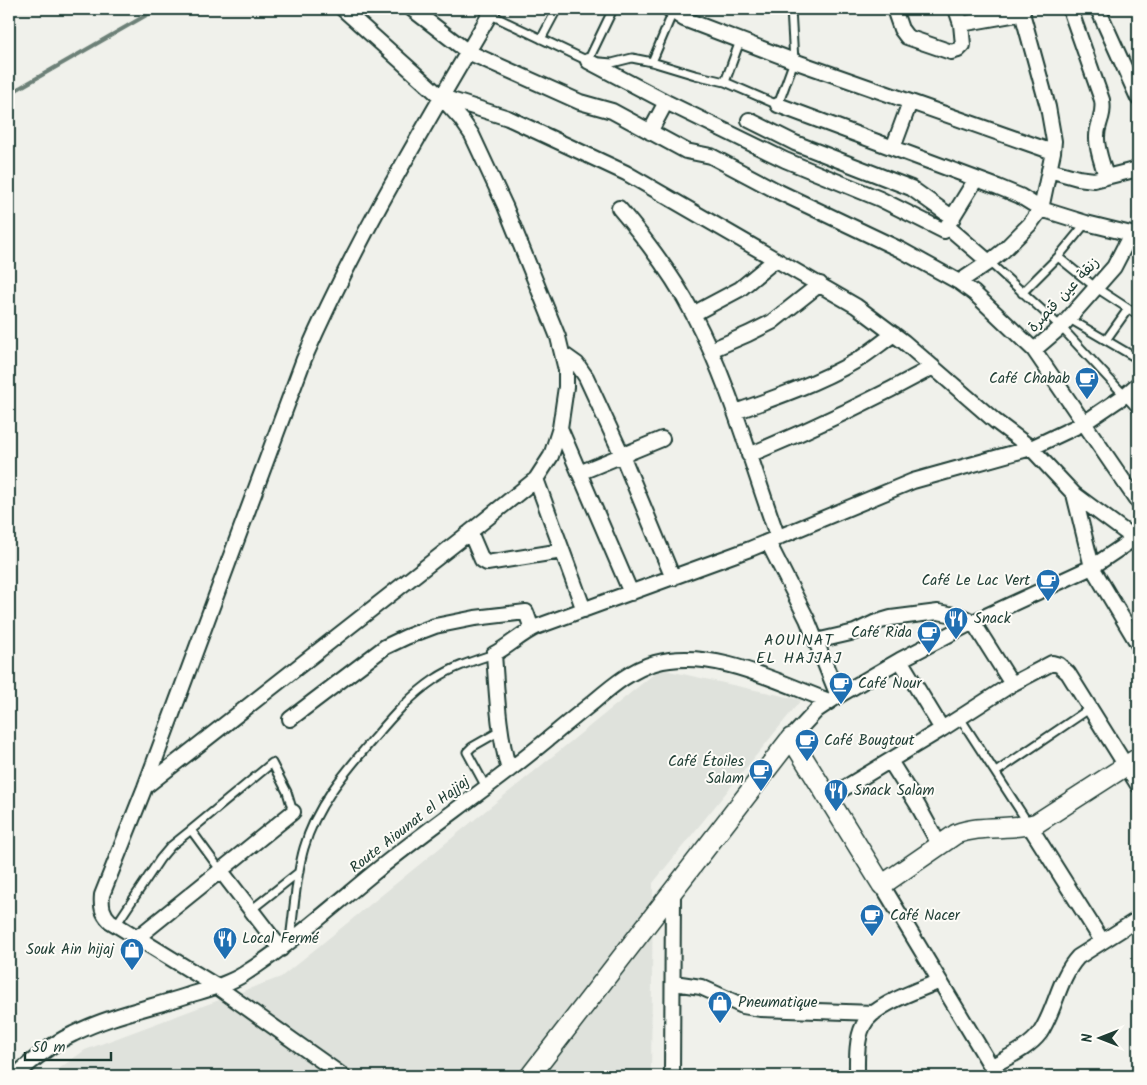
<svg xmlns="http://www.w3.org/2000/svg" width="1147" height="1085" viewBox="0 0 1147 1085" font-family="Kalam,'Playpen Sans Arabic',sans-serif">
  <rect width="100%" height="100%" fill="#f0f1eb"/>
  <filter id="ink" filterUnits="userSpaceOnUse"><feTurbulence type="fractalNoise" baseFrequency=".02" numOctaves="2"/><feDisplacementMap in="SourceGraphic" scale="10" xChannelSelector="R" yChannelSelector="G"/><feConvolveMatrix kernelMatrix="1 2 1 2 8 2 1 2 1" color-interpolation-filters="sRGB"/></filter>
  <g filter="url(#ink)">
    <path fill="#dfe2dc" d="M660,669l141,31 -148,183 -2,193h-602l36,-26 196,-73z"/>
    <g fill="none" stroke-linecap="round" stroke-linejoin="round">
      <path stroke="#6c8077" stroke-width="4" d="M9,94l148,-85"/>
      <defs>
        <path id="lane" d="M489,14l99,47 24,2 20,-5 20,4 21,-50
          M541,39l16,-30
          M588,61l25,-52
          M652,62l43,13 30,7 53,23 16,-44 -3,-52
          M725,82l15,-41
          M1058,257l37,30 43,28
          M989,262l72,65 77,83
          M1022,293l36,-36 28,-34
          M1068,318l70,41
          M1106,340l22,-31
          M960,718l68,105
          M996,772l93,-63
          M486,787l-19,-35 5,-5 28,-16
          M221,871l-30,-41 81,-67 15,29 6,20
          M251,910l48,-38
          M116,925l44,-66 11,-13 20,-16
          M290,939c4,-28 6,-64 14,-91 12,-43 42,-77 71,-111 18,-21 36,-42 60,-58 18,-12 38,-18 59,-25"/>
        <path id="street" d="M412,9l56,43 112,50 32,9 74,40 25,5 66,35 124,59 58,32 15,11 60,57 104,152
          M669,9l15,10 110,42 259,91
          M894,9l7,20 6,8 44,15 7,-2 5,-5 -2,-21
          M956,9l5,15 62,-11
          M1070,9l32,91c3,18 -6,24 -5,39 0,12 6,26 9,38
          M1098,9l40,89
          M588,61l78,41 119,58 95,39 64,32 32,-52
          M442,97l66,21 118,55 230,133 48,36 91,79 36,27 43,46 61,45
          M778,105l220,82 22,9 21,13 45,14 45,11h7
          M749,120l46,23 116,45 42,30
          M650,132l16,-30
          M893,148l17,-46
          M1049,170l29,8 16,2 44,-11
          M619,208c28,33 54,67 74,106 37,70 58,149 85,224
          M948,227l41,35
          M959,282l30,-20 14,-11 27,-27 11,-15 12,-57 1,-11 -6,-34 -27,-98
          M693,314l47,-25 35,-29
          M711,350l37,-16 24,-12 48,-38
          M1034,350l27,-23 53,-60 17,-33
          M563,354l14,10 9,13 36,78 51,123
          M735,412c40,-14 83,-29 121,-51 13,-8 25,-18 38,-27
          M560,428l71,165
          M749,455c63,-26 124,-55 184,-88
          M579,473l83,-34
          M536,479l48,131
          M1074,494l18,73 46,77
          M470,532l12,28 5,3 75,-12
          M768,542l39,77 31,77
          M816,641l39,-9 19,-9 17,-5 47,-6 22,4 13,6 39,62
          M900,660l42,69
          M290,719l95,-72 21,-10 29,-11 40,-8 51,-6 6,17
          M791,738l26,-28 21,-14 62,-36 73,-38 119,-55 46,-31
          M890,761l27,43 23,42
          M509,770c-11,-38 -12,-76 -15,-116 15,-8 27,-20 42,-27l214,-78 163,-68 118,-33 53,-25 40,-27 14,-12
          M145,787l325,-255 66,-53 15,-23 9,-28 6,-41v-17l-8,-33 -53,-131 -33,-71 -11,-16 -20,-22 -98,-88
          M828,798l114,-69 70,-45 40,-21 7,2 9,8 70,112
          M1029,825l73,116
          M221,871l60,78
          M882,885l115,191
          M138,937l155,-125
          M674,983l27,4 42,19 17,3 114,4
          M992,1066c16,-9 37,-18 48,-33 16,-24 18,-54 38,-76l60,-38
          M15,1076c18,-16 36,-32 58,-42 35,-18 76,-26 113,-38 19,-6 41,-11 58,-22 47,-30 89,-68 132,-103 43,-35 89,-67 133,-101 28,-21 54,-44 82,-66 19,-16 39,-34 64,-41 56,-16 123,19 174,38
          M343,1076l-127,-90 -106,-65c-8,-8 -9,-15 -8,-26l43,-108 159,-428c53,-122 122,-235 189,-350
          M672,1076l1,-185
          M857,1076c0,-15 -1,-36 6,-50 9,-21 56,-36 77,-45"/>
        <path id="secondary" d="M530,1076l261,-338 91,147 74,-51c26,-10 54,-3 81,-11l101,-65"/>
      </defs>
      <use href="#lane" stroke="#1f3d34" stroke-width="11"/>
      <use href="#street" stroke="#1f3d34" stroke-width="18"/>
      <use href="#secondary" stroke="#1f3d34" stroke-width="22"/>
      <use href="#lane" stroke="#fdfcf7" stroke-width="7"/>
      <use href="#street" stroke="#fdfcf7" stroke-width="14"/>
      <use href="#secondary" stroke="#fdfcf7" stroke-width="19"/>
    </g>
  </g>
  <defs>
    <symbol id="cafe-pin" viewBox="-11 -11 22 30"><path d="M0 17L-7.5 6A9.5 9.5 0 1 1 7.5 6Z" fill="#1f6fb2" stroke="#fdfcf7"/><path d="M-5.5-4.5H6V0H3Q3 3.5 0 3.5H-2.5Q-5.5 3.5-5.5 0ZM3-3.2v2h1.7v-2ZM-6 4.5H4V6H-6Z" fill="#fff"/></symbol>
    <symbol id="restaurant-pin" viewBox="-11 -11 22 30"><path d="M0 17L-7.5 6A9.5 9.5 0 1 1 7.5 6Z" fill="#1f6fb2" stroke="#fdfcf7"/><path d="M-5-6h1v4h1v-4h1v4h1v-4h1v5L-1.5 .5V6h-2V.5L-5-1ZM5-6V6H3V1.5H1.5Q1.5-4 5-6Z" fill="#fff"/></symbol>
    <symbol id="shop-pin" viewBox="-11 -11 22 30"><path d="M0 17L-7.5 6A9.5 9.5 0 1 1 7.5 6Z" fill="#1f6fb2" stroke="#fdfcf7"/><path d="M-5-2.5h2.3a2.7 3.5 0 0 1 5.4 0H5L5.5 6h-11ZM-1.5-2.5h3a1.5 2.3 0 0 0-3 0Z" fill="#fff"/></symbol>
  </defs>
  <g fill-rule="evenodd">
    <use href="#cafe-pin" x="1073" y="365" width="28" height="38"/>
    <use href="#cafe-pin" x="1034" y="567" width="28" height="38"/>
    <use href="#restaurant-pin" x="942" y="605" width="28" height="38"/>
    <use href="#cafe-pin" x="915" y="619" width="28" height="38"/>
    <use href="#cafe-pin" x="827" y="670" width="28" height="38"/>
    <use href="#cafe-pin" x="793" y="727" width="28" height="38"/>
    <use href="#cafe-pin" x="747" y="757" width="28" height="38"/>
    <use href="#restaurant-pin" x="822" y="777" width="28" height="38"/>
    <use href="#cafe-pin" x="858" y="902" width="28" height="38"/>
    <use href="#restaurant-pin" x="211" y="925" width="28" height="38"/>
    <use href="#shop-pin" x="118" y="936" width="28" height="38"/>
    <use href="#shop-pin" x="706" y="989" width="28" height="38"/>
  </g>
  <g text-anchor="middle" dominant-baseline="central" stroke-width="4" stroke-linejoin="round" paint-order="stroke">
    <g font-size="15" fill="#1f3d34" stroke="#fdfcf7">
      <text transform="translate(1064 295) rotate(-47)">زنقة عين قنصرة</text>
      <text transform="translate(410 825) rotate(-38)">Route Aiounat el Hajjaj</text>
    </g>
    <g font-size="15" fill="#1f3d34" stroke="#fdfcf7" text-anchor="start">
      <text x="1070" y="379" text-anchor="end">Café Chabab</text>
      <text x="1030" y="581" text-anchor="end">Café Le Lac Vert</text>
      <text x="974" y="619">Snack</text>
      <text x="912" y="633" text-anchor="end">Café Rida</text>
      <text x="858" y="684">Café Nour</text>
      <text x="824" y="741">Café Bougtout</text>
      <text x="744" y="762" text-anchor="end">Café Étoiles<tspan x="744" dy="17">Salam</tspan></text>
      <text x="854" y="791">Snack Salam</text>
      <text x="890" y="916">Café Nacer</text>
      <text x="242" y="939">Local Fermé</text>
      <text x="114" y="950" text-anchor="end">Souk Ain hijaj</text>
      <text x="738" y="1003">Pneumatique</text>
    </g>
    <g font-size="16" letter-spacing="1" fill="#1f3d34" stroke="#fdfcf7">
      <text x="799" y="640">AOUINAT<tspan x="799" dy="18">EL HAJJAJ</tspan></text>
    </g>
  </g>
  <rect width="1147" height="1085" fill="none" stroke="#fdfcf7" stroke-width="30"/>
  <rect x="15" y="15" width="1117" height="1055" fill="none" stroke="#1f3d34" stroke-width="2" filter="url(#ink)"/>
  <g transform="translate(1100 1038) rotate(270)" stroke="#fdfcf7" stroke-width="4" paint-order="stroke">
  <path d="M0-4L9 19L0 12L-9 19Z" fill="#1f3d34"/>
  <text y="-8" font-size="14" font-weight="bold" text-anchor="middle" fill="#1f3d34">N</text>
  </g>
  <path d="M25 1052v8h86v-8" fill="none" stroke="#1f3d34" stroke-width="2.5"/>
  <text x="32" y="1052" font-size="15" fill="#1f3d34" stroke="#fdfcf7" stroke-width="4" paint-order="stroke">50 m</text>
</svg>
